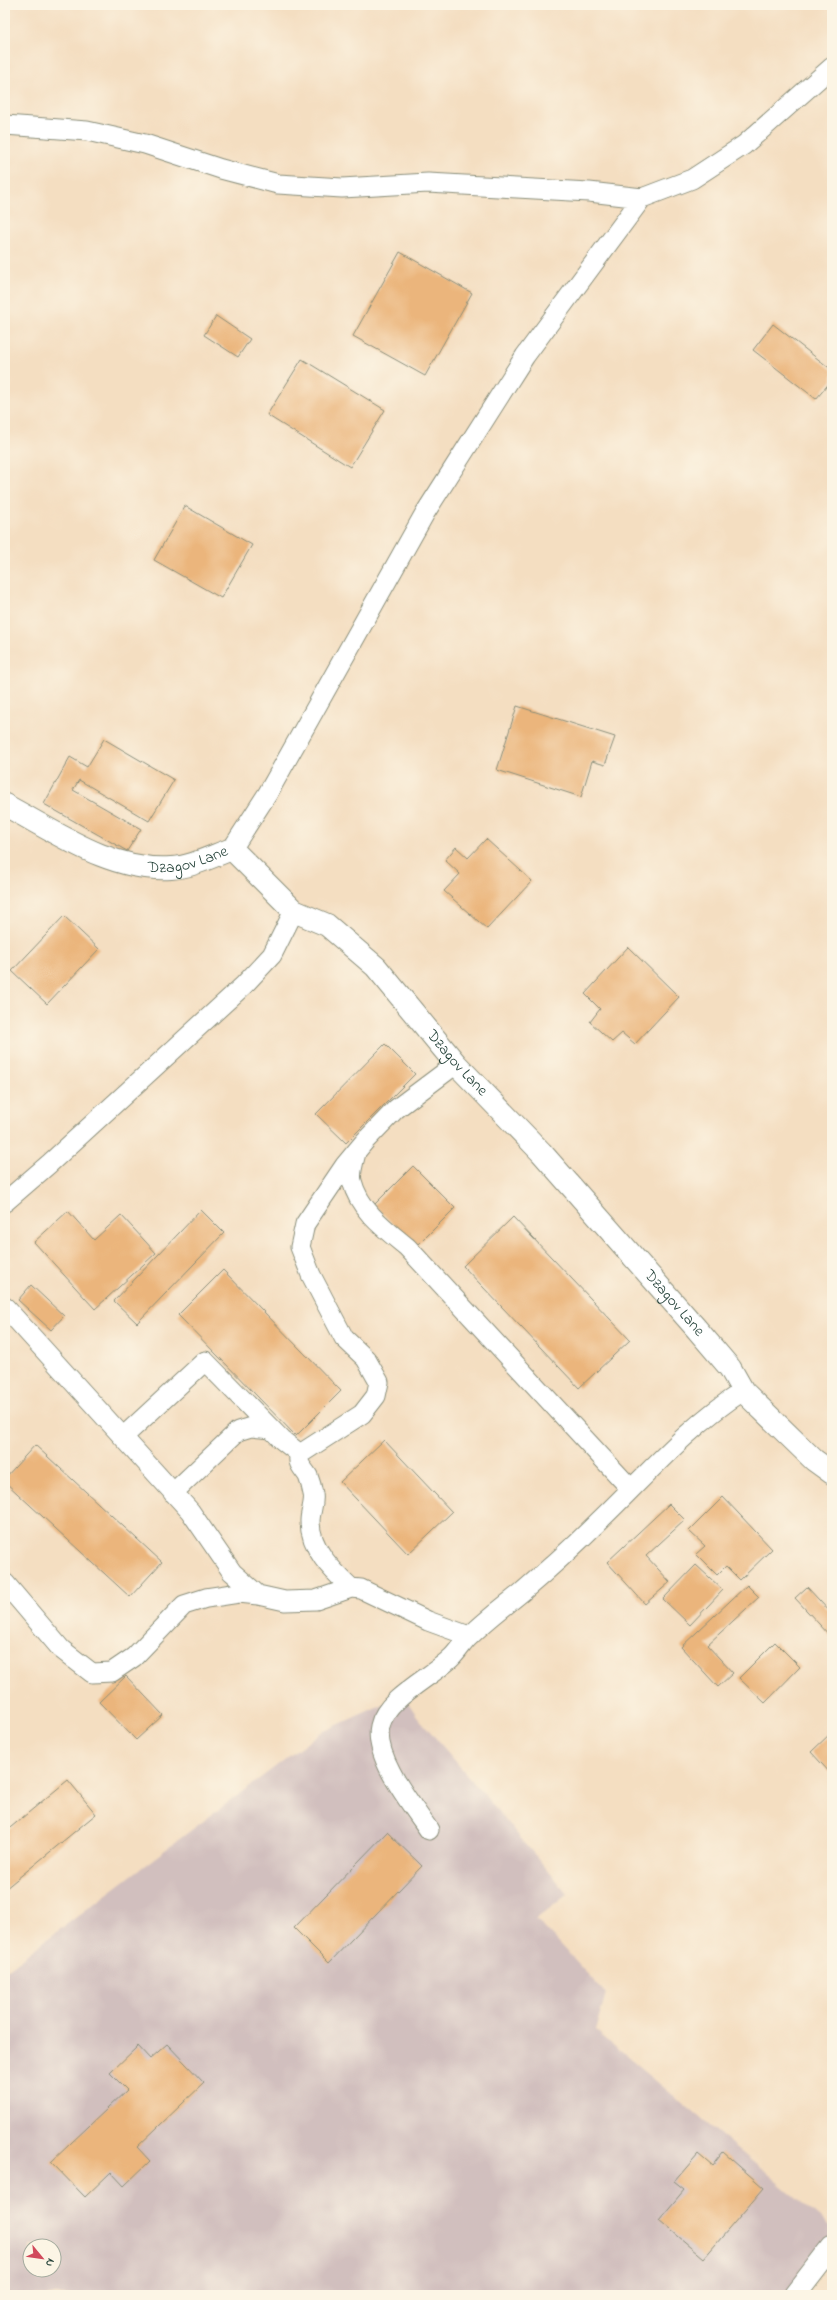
<svg xmlns="http://www.w3.org/2000/svg" width="837" height="2300" viewBox="0 0 837 2300" font-family="'Indie Flower',sans-serif">
  <rect width="100%" height="100%" fill="#fcf5e5"/>
  <filter id="ink" filterUnits="userSpaceOnUse"><feTurbulence type="fractalNoise" baseFrequency=".025" numOctaves="2"/><feDisplacementMap in="SourceGraphic" scale="8" xChannelSelector="R" yChannelSelector="G"/><feConvolveMatrix kernelMatrix="1 2 1 2 8 2 1 2 1" color-interpolation-filters="sRGB"/></filter>
  <filter id="wash" filterUnits="userSpaceOnUse"><feTurbulence type="fractalNoise" baseFrequency=".012" numOctaves="4" result="noise"/><feDisplacementMap in="SourceGraphic" scale="16" xChannelSelector="R" yChannelSelector="G"/><feGaussianBlur stdDeviation="0.9" result="paint"/><feColorMatrix in="noise" values="0 0 0 0 0 0 0 0 0 0 0 0 0 0 0 0 0 1.4 0 .05"/><feComposite in="paint" operator="in"/></filter>
  <g filter="url(#wash)">
    <rect width="100%" height="100%" fill="#f4dec1"/>
    <path fill="#d1bfbe" fill-rule="evenodd" d="M403,1695l14,21 151,178 -32,25 70,75 -11,36 237,198v19l-37,48h-790v-324l315,-238zM30,2246h24v24h-24z"/>
    <g id="blocks">
      <path fill="#ebb57b" d="M400,252l72,41 -47,83 -72,-40z
        M216,316l34,23 -12,18 -34,-22z
        M773,324l59,46v10l-16,19 -63,-49z
        M302,359l83,51 -35,57 -83,-52z
        M185,506l67,39 -31,53 -67,-38z
        M517,706l98,31 -10,28 -13,-4 -11,36 -84,-27z
        M104,739l70,41 -25,41 -70,-41 -6,10 68,39 -14,22 -83,-47 26,-47 17,10z
        M486,839l46,42 -45,48 -43,-38 16,-17 -15,-14 11,-13 12,11z
        M64,916l35,33 -52,55 -35,-33z
        M628,947l51,50 -44,47 -13,-11 -10,9 -22,-20 10,-13 -15,-15z
        M385,1044l30,30 -69,69 -30,-29z
        M413,1166l42,42 -39,39 -42,-42z
        M201,1210l23,23 -87,90 -23,-22z
        M68,1211l26,29 27,-25 35,38 -61,56 -61,-67z
        M513,1217l117,123 -51,48 -116,-122z
        M223,1270l118,121 -45,45 -118,-121z
        M31,1285l33,31 -13,14 -33,-30z
        M384,1440l68,72 -44,42 -68,-72z
        M35,1445l127,117 -32,35 -125,-115v-4z
        M723,1497l49,52 -32,31 -14,-14 -9,9 -21,-21 9,-8 -16,-15z
        M669,1504l16,16 -39,36 24,26 -25,22 -38,-42z
        M696,1565l27,25 -33,35 -27,-26z
        M747,1585l12,12 -52,48 26,28 -15,14 -37,-40z
        M807,1587l25,27v24l-37,-40z
        M775,1642l25,25 -35,36 -26,-25z
        M126,1676l37,39 -27,25 -37,-38z
        M832,1732v43l-21,-23z
        M68,1780l28,34 -91,75v-57z
        M387,1832l35,34 -93,97 -35,-35z
        M167,2044l37,39 -67,64 13,14 -26,25 -13,-14 -26,25 -34,-35 76,-72 -17,-17 28,-27 12,13z
        M723,2152l41,36 -60,70 -45,-38 25,-30 -10,-8 24,-28 14,12z"/>
    </g>
  </g>
  <g filter="url(#ink)">
    <use href="#blocks" fill-opacity="0" stroke="#8a8e7a" stroke-width="1"/>
    <g fill="none" stroke-linecap="round" stroke-linejoin="round">
      <defs>
        <path id="service" d="M5,125l82,6 58,13 76,25 57,15 64,4 86,-5 161,9 53,6 50,-19 52,-34 88,-78
          M232,849l36,-56 157,-280 100,-157 117,-158
          M356,1153c-2,8 -6,20 -4,28 7,29 33,48 55,66l224,242
          M5,1202l44,-38 195,-179 28,-30 22,-44
          M5,1307l185,204 42,61 26,23 27,6 31,-1 35,-12 10,1 67,32 41,15
          M123,1437l82,-76 77,79 18,14
          M173,1493l65,-62 13,-4 20,2
          M5,1583l56,66 31,24 20,-1 22,-15 50,-52 22,-7 33,-5 19,2
          M351,1588c-19,-18 -41,-39 -41,-67 0,-9 5,-19 3,-27 -1,-6 -3,-13 -5,-18 -5,-8 -12,-13 -8,-22l62,-40 14,-18 3,-14 -13,-23 -22,-21 -33,-63 -11,-28 5,-23 40,-59 20,-24 31,-32 60,-45
          M429,1830c-17,-25 -56,-73 -49,-104 6,-28 52,-49 72,-69 7,-7 11,-15 18,-21 16,-16 35,-30 52,-44 27,-23 52,-46 77,-71 48,-46 88,-94 144,-130"/>
        <g id="minor">
          <path id="s1" d="M5,805c51,27 106,67 166,63 21,-1 41,-12 61,-19l62,62 33,14 49,42 80,97 85,88 154,175 35,41 13,23 71,69 18,13"/>
          <path d="M795,2295l37,-48"/>
        </g>
      </defs>
      <use href="#service" stroke="#8a8e7a" stroke-width="21"/>
      <use href="#minor" stroke="#8a8e7a" stroke-width="24"/>
      <use href="#service" stroke="#fff" stroke-width="19"/>
      <use href="#minor" stroke="#fff" stroke-width="22"/>
    </g>
  </g>
  <g text-anchor="middle" dominant-baseline="central" stroke-width="3.5" stroke-linejoin="round" paint-order="stroke">
    <g font-size="16" fill="#1f3d34" stroke="#fcf5e5">
      <text stroke="none"><textPath href="#s1" startOffset="198">Dzagov Lane</textPath></text>
      <text stroke="none"><textPath href="#s1" startOffset="558">Dzagov Lane</textPath></text>
      <text stroke="none"><textPath href="#s1" startOffset="882">Dzagov Lane</textPath></text>
    </g>
  </g>
  <rect width="837" height="2300" fill="none" stroke="#fcf5e5" stroke-width="20"/>
  <g transform="translate(42 2258) rotate(119)"><circle r="19" fill="#fcf5e5" stroke="#a4ab9e"/>
  <path d="M0-3L7 15L0 10L-7 15Z" fill="#d1495b"/>
  <text y="-6" font-size="11" font-weight="bold" text-anchor="middle" fill="#1f3d34">N</text>
  </g>
</svg>
